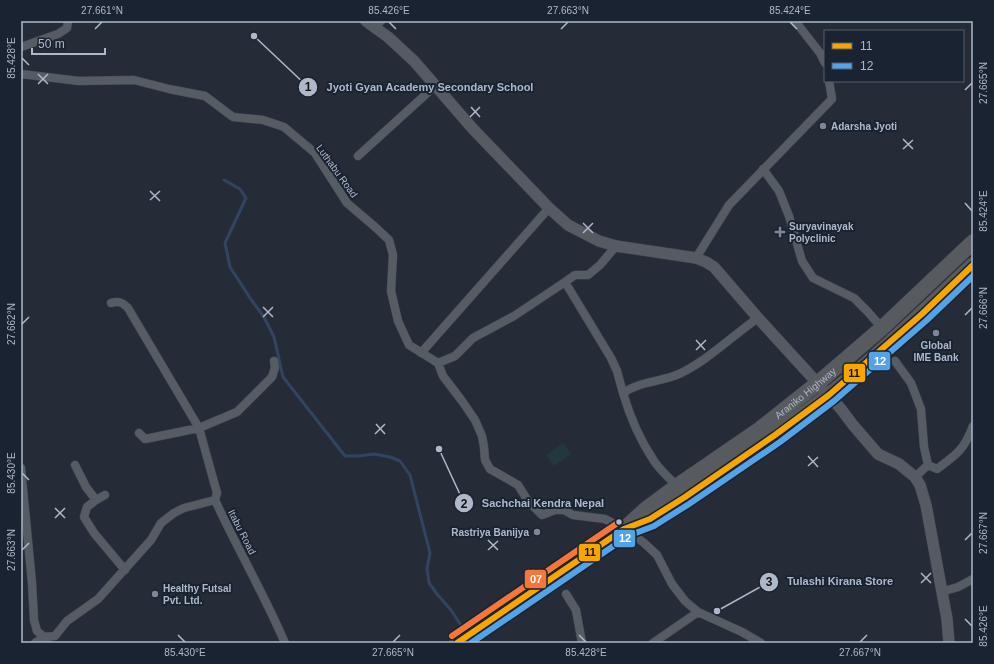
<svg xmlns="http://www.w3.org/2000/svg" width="994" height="664" viewBox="0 0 994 664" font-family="Helvetica,sans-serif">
  <rect width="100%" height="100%" fill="#262c37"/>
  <path fill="#23383d" d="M563,443l8,11 -17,12 -8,-11z"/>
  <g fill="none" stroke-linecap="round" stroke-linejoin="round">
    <path stroke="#314462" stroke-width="3" d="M224,180l16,9 6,9 -21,45 5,24 20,31 14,19 10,20 9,40 62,79h14l15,-2 16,3 10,4 10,14 20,78 -3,15 2,15 8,11 14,16 9,14"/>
    <defs>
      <path id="street" d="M795,21l25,32 5,10
        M373,28l8,-7
        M21,47l37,-13 9,-6 1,-7
        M21,74l58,7 55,-1 35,9 36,7 28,21 30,3 21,7 31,26 32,50 27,23 15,14 4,15 -2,36 7,30 11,24 29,18 5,13 19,25 13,19 7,16 2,11 1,13 5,9 28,16 10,16 14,14 13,-5h9l9,5 32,4 19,10 19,13 14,13 15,29 13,17 13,11 44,20 19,11
        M358,156l77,-70
        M763,169l16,22 10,25 13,45 11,17 41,20 14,14 14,16
        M616,246l-16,19 -12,10h-13l-10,7 46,76 6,13 6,22c17,-12 38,-11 56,-19 28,-13 53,-38 79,-56
        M696,258l33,-53 103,-106 -3,-18
        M111,303c8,-2 11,-1 17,5l71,120 18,65 -2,7
        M421,353l128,-145
        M895,361l16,22 10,26 3,38 4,18
        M438,363l17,-7 18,-18 41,-22 51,-34
        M623,393c7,24 17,47 31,68 6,9 15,17 23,25
        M139,433l6,6 54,-11 38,-16 35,-35 3,-9 -1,-7
        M75,465l11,22 10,13 -9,7 -3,10 10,16 31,37
        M21,468l11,115 2,37 3,11 7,6 11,-1 12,-15 31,-22 53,-59 10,-17 13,-10 10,-5 31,-8c22,48 49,94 70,143
        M915,477l13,-12 9,4c20,-15 27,-19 36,-43
        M96,500l9,-5
        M941,592l17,-5 15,-8
        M566,594l10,16 6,33
        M35,643l9,-6 4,6
        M653,643l45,-31"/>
      <path id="secondary" d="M366,21l22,16 26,24 59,68 76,79 19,17 31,16 17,5 80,12 10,4 8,5 44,51 83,91 12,16 25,29 21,10 16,13 5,8 6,20 9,49 12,65 2,24"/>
      <g id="highway">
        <path d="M636,524c33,-13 61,-36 90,-55 35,-24 70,-48 103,-74 51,-40 97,-86 144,-130"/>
        <path id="s1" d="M457,643l167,-114 22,-20 31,-23 83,-57 58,-46 64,-55 91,-86"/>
      </g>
    </defs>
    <use href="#street" stroke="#434750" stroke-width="9"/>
    <use href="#secondary" stroke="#434750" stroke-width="12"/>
    <use href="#highway" stroke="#434852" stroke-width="16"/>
    <use href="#street" stroke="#565c64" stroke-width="8"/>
    <use href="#secondary" stroke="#555a63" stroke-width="11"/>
    <use href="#highway" stroke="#575a5e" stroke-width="15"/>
    <defs>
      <path id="bus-1" d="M457,643l167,-114 26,-10 35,-22 90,-62 54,-40 93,-81 51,-49"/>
      <path id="bus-2" d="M471,643l157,-107 26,-10 35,-22 91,-62 54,-41 93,-81 46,-44"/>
      <path id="bus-3" d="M452,636l167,-114"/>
    </defs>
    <use href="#bus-1" stroke="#1a2331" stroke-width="9"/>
    <use href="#bus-2" stroke="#1a2331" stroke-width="9"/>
    <use href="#bus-3" stroke="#1a2331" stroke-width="9"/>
    <use href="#bus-1" stroke="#f7a600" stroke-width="6"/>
    <use href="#bus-2" stroke="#53a3e8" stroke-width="6"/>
    <use href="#bus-3" stroke="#f5763a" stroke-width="6"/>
  </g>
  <path fill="none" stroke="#afb8c9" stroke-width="1.5" d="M389,22l7,7M790,22l7,7M95,29l7,-7M561,29l7,-7M22,58l7,7M38,74l10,10M38,84l10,-10M965,90l7,-7M471,107l9,10M470,117l10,-10M903,139l10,10M903,149l10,-9M150,191l10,10M150,200l10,-9M965,203l7,8M583,223l10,10M583,233l10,-10M263,307l10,10M965,315l7,-7M263,317l10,-10M22,324l7,-7M696,340l9,10M696,350l10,-10M376,424l9,10M375,434l10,-10M808,456l10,11M808,466l10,-9M22,473l7,7M55,508l10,10M55,518l10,-10M488,540l10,10M965,540l7,-7M22,550l7,-7M488,550l10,-9M921,573l10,10M921,583l10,-10M965,619l7,7M178,635l7,7M579,635l7,7M393,642l7,-7M860,642l7,-7"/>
  <g fill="#7f8796" stroke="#1a2331" stroke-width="1.5">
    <circle cx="823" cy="126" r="4"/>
    <path d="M778 226h4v4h4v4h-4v4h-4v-4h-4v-4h4z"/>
    <circle cx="936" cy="333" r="4"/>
    <circle cx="537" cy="532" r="4"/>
    <circle cx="155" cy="594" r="4"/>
  </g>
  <circle fill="#afb8c9" stroke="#1a2331" stroke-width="1.5" cx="619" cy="522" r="3.5"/>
  <g text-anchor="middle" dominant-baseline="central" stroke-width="4" stroke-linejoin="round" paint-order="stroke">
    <g font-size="10" font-weight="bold" fill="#afb8c9" stroke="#1a2331" text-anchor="start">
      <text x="831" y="126">Adarsha Jyoti</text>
      <text x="789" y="226">Suryavinayak<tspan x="789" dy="12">Polyclinic</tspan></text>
      <text x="936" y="345" text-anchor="middle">Global<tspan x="936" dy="12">IME Bank</tspan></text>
      <text x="529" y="532" text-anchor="end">Rastriya Banijya</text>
      <text x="163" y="588">Healthy Futsal<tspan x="163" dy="12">Pvt. Ltd.</tspan></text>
    </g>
    <g font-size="10" fill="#afb8c9" stroke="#1a2331">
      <text transform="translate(337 171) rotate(54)">Luthabu Road</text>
      <text stroke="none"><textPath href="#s1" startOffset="429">Araniko Highway</textPath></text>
      <text transform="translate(242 532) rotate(63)">Itabu Road</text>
    </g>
  </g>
  <path fill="none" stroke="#afb8c9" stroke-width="1.5" d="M254 36L308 87M439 449L464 503M717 611L769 582"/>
  <g fill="#afb8c9" stroke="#1a2331" stroke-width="1.5">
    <circle cx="254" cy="36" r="4"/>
    <circle cx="439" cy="449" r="4"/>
    <circle cx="717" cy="611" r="4"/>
    <circle cx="308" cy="87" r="10"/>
    <circle cx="464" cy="503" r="10"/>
    <circle cx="769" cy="582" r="10"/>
  </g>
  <g font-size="12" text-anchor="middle" font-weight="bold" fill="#111">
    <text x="308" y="91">1</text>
    <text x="464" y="508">2</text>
    <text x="769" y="586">3</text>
  </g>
  <g font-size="11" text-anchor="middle" font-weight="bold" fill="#afb8c9" stroke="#1a2331" stroke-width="4" stroke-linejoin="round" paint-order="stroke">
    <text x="430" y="91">Jyoti Gyan Academy Secondary School</text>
    <text x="543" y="507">Sachchai Kendra Nepal</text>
    <text x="840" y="585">Tulashi Kirana Store</text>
  </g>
  <g stroke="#1a2331" stroke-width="1.5">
    <rect x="868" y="351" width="23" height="20" rx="4" fill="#53a3e8"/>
    <rect x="843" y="363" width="23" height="20" rx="4" fill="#f7a600"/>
    <rect x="613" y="529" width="23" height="19" rx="4" fill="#53a3e8"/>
    <rect x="578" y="543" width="23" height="19" rx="4" fill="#f7a600"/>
    <rect x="524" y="569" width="23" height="20" rx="4" fill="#f5763a"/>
  </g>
  <g font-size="11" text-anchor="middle" font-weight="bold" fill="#fff">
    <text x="880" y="365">12</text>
    <text x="625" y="542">12</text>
    <text x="536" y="583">07</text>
  </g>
  <g font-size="11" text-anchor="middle" font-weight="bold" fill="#111">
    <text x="854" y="377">11</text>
    <text x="590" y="556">11</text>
  </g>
  <rect width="994" height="664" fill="none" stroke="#1a2331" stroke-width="44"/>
  <rect x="824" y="30" width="140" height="52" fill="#1a2331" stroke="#565f6e"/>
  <rect x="832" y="43" width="20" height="6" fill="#f7a600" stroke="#565f6e"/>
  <text x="860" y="50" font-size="12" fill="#afb8c9">11</text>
  <rect x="832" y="63" width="20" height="6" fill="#53a3e8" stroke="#565f6e"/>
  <text x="860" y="70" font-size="12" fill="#afb8c9">12</text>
  <path d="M32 48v6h73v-6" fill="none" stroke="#afb8c9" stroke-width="2"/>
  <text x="38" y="48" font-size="12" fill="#afb8c9" stroke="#1a2331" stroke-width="3" paint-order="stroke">50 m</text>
  <rect x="22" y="22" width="950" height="620" fill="none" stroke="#afb8c9" stroke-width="1.5"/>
  <g font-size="10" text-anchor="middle" fill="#afb8c9">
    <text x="102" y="14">27.661°N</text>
    <text x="389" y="14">85.426°E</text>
    <text x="568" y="14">27.663°N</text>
    <text x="790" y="14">85.424°E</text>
    <text transform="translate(11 58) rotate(-90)" y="4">85.428°E</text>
    <text transform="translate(983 83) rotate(-90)" y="4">27.665°N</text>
    <text transform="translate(983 211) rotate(-90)" y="4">85.424°E</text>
    <text transform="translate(983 308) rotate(-90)" y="4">27.666°N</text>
    <text transform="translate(11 324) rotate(-90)" y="4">27.662°N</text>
    <text transform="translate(11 473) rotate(-90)" y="4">85.430°E</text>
    <text transform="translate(983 533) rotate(-90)" y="4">27.667°N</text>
    <text transform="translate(11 550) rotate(-90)" y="4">27.663°N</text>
    <text transform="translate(983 626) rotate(-90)" y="4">85.426°E</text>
    <text x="185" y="656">85.430°E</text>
    <text x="393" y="656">27.665°N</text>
    <text x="586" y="656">85.428°E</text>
    <text x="860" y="656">27.667°N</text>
  </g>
</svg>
